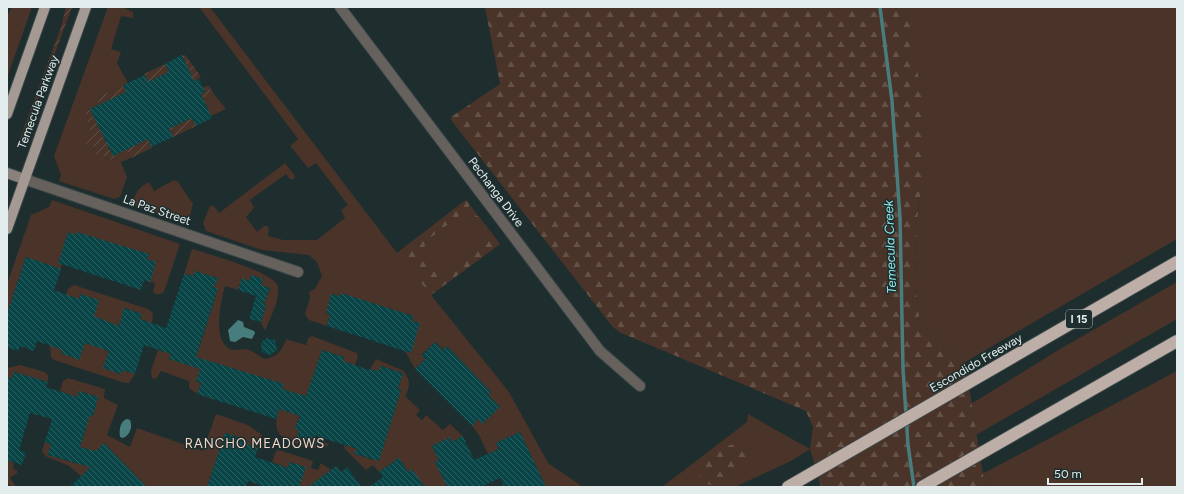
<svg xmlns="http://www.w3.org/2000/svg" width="1184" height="494" viewBox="0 0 1184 494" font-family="Figtree,sans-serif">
  <defs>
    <pattern id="forest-firs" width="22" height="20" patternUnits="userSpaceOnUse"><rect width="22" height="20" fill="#4a3429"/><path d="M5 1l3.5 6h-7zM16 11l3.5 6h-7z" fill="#645248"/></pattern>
    <pattern id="garden-furrows" width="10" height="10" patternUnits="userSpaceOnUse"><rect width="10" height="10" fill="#4a3429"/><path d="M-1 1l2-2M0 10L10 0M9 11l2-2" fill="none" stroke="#645248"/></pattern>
    <pattern id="building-back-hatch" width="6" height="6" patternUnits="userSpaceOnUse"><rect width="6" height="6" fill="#094547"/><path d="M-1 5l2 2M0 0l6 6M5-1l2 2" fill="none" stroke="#2d6062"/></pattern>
  </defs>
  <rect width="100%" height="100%" fill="#1e2d2d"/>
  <path fill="#4a3429" d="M12,7h20l-25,71v-61z
    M108,7h17l-1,1 9,4v6l-12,-2 -10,33 10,3 -4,11 11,20 -31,15 2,7 -14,6 10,39 -4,2 12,3 6,5 19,-9 3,7 -10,4 6,15 -7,20 -6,2 -55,-18 2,-6 -7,-19z
    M199,7h11l187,246 69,-53 34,44 -69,51 78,97 39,71 35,24h-37l-26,-55 -24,11 3,6 -11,5 -9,-19 -7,-9 6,-7 22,-12 -12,-12 3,-3 -56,-50 -14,13 4,4 -10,10 -10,-18 14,-28 -7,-2 1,-5 -71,-22 -2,2 -8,-2 -6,19 4,1 -3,12 -18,-6 -4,-6 5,-16 -1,-6 6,-3 7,-13 -5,-14 -8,-7 -47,-5 -56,-19 -3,-8 7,-17h4l5,7 66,-50 10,13 -1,3h-4l-4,-5 -36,26 4,8 -8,9 11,15 7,-6h3l2,2 -1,8 15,4h34l28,-22 -4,-8 7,-5 -32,-42 -8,5 -18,-22 8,-7z
    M901,7h276v232l-212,123 -31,-26 -14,-14 -5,-36 1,-58 6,-44 -12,-159z
    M214,94l12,15 -15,7 -7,-15z
    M174,180l4,2 15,22 -4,16 -6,3 -50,-18 -1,-2c4,-11 7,-16 17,-21l5,9z
    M52,200l128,44 -16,48 -6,3 -5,-3 2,-9 -5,-1 -3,-23 2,-5 -81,-21 -6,18 4,2 -7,20 -11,-8 -22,-8 -19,57v-30l24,-69 18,-8z
    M192,249c16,5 83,23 86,38 2,14 -8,31 -13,44l-4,-9 5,-17 -2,-1 6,-16 -9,-3 2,-6 -12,-4 -2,6 -7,-2 -4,11 -13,-4c-4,15 -13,54 5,63 7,3 13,-2 19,1 6,2 10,7 16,9 13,-2 17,-9 21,-20l20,6 2,-7 4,-2 45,17 1,4 -3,8 -12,-4 1,-4 -22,-7 -27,79 4,1 -2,8 17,5 2,-4 13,5c-7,11 -40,-2 -49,-9 -6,-9 -4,-16 -1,-26l5,2 6,-19 -8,-3 1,-5 -71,-22 -16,19 5,2 -4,11 -8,-6v-7l-28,-10 -5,8 -4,-1 -1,-7 7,-21 13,4 -2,5 28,-4 19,-60 -4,-1 5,-16 -22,-7 -2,5 -9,-2z
    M1177,282v37l-201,116 -5,-31 89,-55z
    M74,285l74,24 5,4 -1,10 -12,-4 2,-5 -17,-6 -6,18 -6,-2 -9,26 5,1 -5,17 17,6 2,-4 12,4 -6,9h-4l-71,-23 -3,-3 -1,-11 18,-57z
    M376,359l28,12c7,12 6,14 1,25l15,14 -4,5 6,5 4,-5 17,15 7,-6 13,12 -11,6 -3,-4 -17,8 7,14 -3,2 11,25h-22l-17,-15 -9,-14 -20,14 -6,-7 -7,5 -22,-22v-3l13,4 -2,5 18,6 9,-10 19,-60 -3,-1 5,-16 -22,-7 -2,5 -9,-2z
    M20,365l25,7 3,3v7l-34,-10 -2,6 -5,2v-12z
    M1177,371v116h-192l-3,-13z
    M68,378l37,11 -1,9 14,7 -11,30 23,12 7,-19 66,23 13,-37 32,11 14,10v6l-4,7 -12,-4 1,-4 -22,-7 -18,54h-60l-54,-23 -12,12 -12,-10 -24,-10 -3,-5 3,-9 6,2 -3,11 26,8 8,-6 3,-9 -5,-1 6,-18 -2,-15 9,2 5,-19 -19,-6 -2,6 -17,-6 3,-10z
    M748,414l62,35 -19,12 -56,26h-73l85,-65z
    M279,450l34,11 -2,7 7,2 3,-7 10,7 -16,12 3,5h-19l6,-20 -15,-5 -2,6 -16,-6 4,-11z
    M7,460l7,3 -1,6 4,1v3l-7,5 6,9h-5l-4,-4z"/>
  <path fill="url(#forest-firs)" d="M485,7h416l9,18 13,81 -1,78 -6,44 -1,58 5,36 14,14 31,26 20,125h-164l-11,-38 3,-22 -7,-16 -187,-79 -7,-6 -161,-206v-3l49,-33z
    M466,200l3,4 -1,5 -43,33 -1,9 17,21h5l31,-22 8,-11 -5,-10 -10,-13 2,-2 7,3 21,27 -69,51 -34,-42z
    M743,443c11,24 -10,40 -33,42l-9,-6 -2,-8c9,-17 25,-27 44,-28z"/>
  <path fill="url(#garden-furrows)" d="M66,7h6l-51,139h-2l-1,-2 43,-117z
    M182,55l4,1 15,21 -9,5z
    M165,64l4,8 -21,10 -4,-8z
    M123,85l3,7 -27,13 -2,-7z
    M207,86h2l5,8 -10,7 -4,-7 5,-2 -2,-4z
    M90,109l23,47 35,-17 4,9 -21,10 -3,-6 -19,8c-5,-7 -12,-3 -18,-8l4,-2 -2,-5 -6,3 -1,-3 4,-14 -5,-20z
    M192,118l4,8 -23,11 -4,-8z"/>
  <path fill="#487d7e" d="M238,320l5,2 1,5 10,4 1,2 -3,6 -9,-2 -8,5 -5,-1 -2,-11z
    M127,419l3,1c3,7 0,15 -7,18l-3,-1c-1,-7 0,-16 7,-18z"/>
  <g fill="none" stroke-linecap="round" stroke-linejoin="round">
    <path stroke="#487d7e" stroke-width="3.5" d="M880,7l12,94 8,117 3,151 5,76 6,42"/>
  </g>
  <path fill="url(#building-back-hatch)" d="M182,55l12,26 5,-2 6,13 -4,2 11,24 -16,8 -4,-8 -23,11 4,8 -22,10 -3,-8 -35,17 -23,-47 36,-17 -3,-7 22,-10 3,7 21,-10 -4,-8z
    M68,232l8,3 1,-3 72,22 -2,5 9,3 -6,20 -6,-2 -3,10 -83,-27z
    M26,257l35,12 -7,21 25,9 1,-5 19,6 -5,16 25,10 5,-18 18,6 -2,5 26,9 18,-54 9,2 2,-5 23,7 -4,10h4l-22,69 88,27 -2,5 24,7 16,-46 22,7 -1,4 26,9 1,-1 9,2 1,-5 23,7 -5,16 3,1 -22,71 -26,-8 5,-4 -45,-14 8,11 -24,-8 2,-8 -4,-1 5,-13 -21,-7 -3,10 -79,-25 4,-11 -5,-2 4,-12 -31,-10 2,-5 -27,-9 -9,29 -12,-4 -2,4 -18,-6 6,-17 -24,-8 -6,17 -18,-7 1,-3 -25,-9 -3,10 -14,-5 -2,5 -11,-4v-33z
    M251,275l12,4 -2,6 9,3 -6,16 2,1 -5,17 -12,-3 7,-23 -18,-6 4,-12 7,3z
    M341,293l72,23 -1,5 8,2 -9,30 -84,-27 3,-12 -4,-1 5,-19 9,2z
    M267,338l8,2 2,10 -7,5 -8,-3 -1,-9z
    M435,342l8,8 4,-4 44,46 -3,3 12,12 -18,17 -4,-5 -6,7 -57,-57 11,-11 -5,-2z
    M14,372l34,10 -2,5 31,10 2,-6 19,6 -5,19 -3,-1 -10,32 16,4 8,-8 43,44h-77l20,-20 -42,-12 3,-11 -6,-2 7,-23 -22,-6 -11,37 7,2 -4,13 -15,-5v-83l5,1z
    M520,432l26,55h-42l-4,-9 -19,9h-34l-12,-25 4,-2 -7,-14 18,-9 2,5 11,-6 11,24 25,-11 -3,-6z
    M225,433l23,7 -2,4 12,4 -3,9 33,11 2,-6 16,5 -7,20h-33l-18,-6 -2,6h-39z
    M399,458l9,14 4,-3 13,18h-56l14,-10 -4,-5z
    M336,466l5,6 6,-5 14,20h-53z"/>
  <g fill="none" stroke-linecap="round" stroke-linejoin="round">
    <defs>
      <path id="street" d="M340,7l260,344 40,35
        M24,179l274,93"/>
      <path id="secondary" d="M7,173l17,6"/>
      <path id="primary" d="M7,114l38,-107
        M7,229l79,-222"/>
      <path id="highway" d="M788,487l389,-225
        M922,487l255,-146"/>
    </defs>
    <use href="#street" stroke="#3a4848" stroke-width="12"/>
    <use href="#secondary" stroke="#3a4848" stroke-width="12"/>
    <use href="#primary" stroke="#3a4848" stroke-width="12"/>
    <use href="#highway" stroke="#3a4848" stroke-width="14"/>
    <use href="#street" stroke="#67615e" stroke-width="10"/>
    <use href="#secondary" stroke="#8a817c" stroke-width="10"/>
    <use href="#primary" stroke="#a59993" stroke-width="10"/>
    <use href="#highway" stroke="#bdaea7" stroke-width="12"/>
  </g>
  <g text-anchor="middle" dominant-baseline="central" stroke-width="3" stroke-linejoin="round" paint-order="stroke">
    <rect fill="#1e2d2d" stroke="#a8b3b3" stroke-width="1" x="1066" y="310" width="26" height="18" rx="3"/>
    <g font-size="11" font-weight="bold" fill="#e3eded">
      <text x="1079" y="319">I 15</text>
    </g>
    <g font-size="12" fill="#e3eded" stroke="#1e2d2d">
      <text transform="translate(38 102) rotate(-70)">Temecula Parkway</text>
      <text transform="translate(496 192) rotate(53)">Pechanga Drive</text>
      <text transform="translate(157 210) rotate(19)">La Paz Street</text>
      <text transform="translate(976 363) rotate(-30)">Escondido Freeway</text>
    </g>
    <g font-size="13" font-style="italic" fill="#8de7ea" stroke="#1e2d2d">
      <text transform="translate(890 247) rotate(-92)">Temecula Creek</text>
    </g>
    <g font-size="13" letter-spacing="1" fill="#f5d7c7" stroke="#1e2d2d">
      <text x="255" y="443">RANCHO MEADOWS</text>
    </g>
  </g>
  <rect width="1184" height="494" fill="none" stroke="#e3eded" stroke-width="16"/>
  <path d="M1048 478v6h94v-6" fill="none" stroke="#e3eded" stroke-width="2"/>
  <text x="1054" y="478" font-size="12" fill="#e3eded" stroke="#1e2d2d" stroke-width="3" paint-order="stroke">50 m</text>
</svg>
